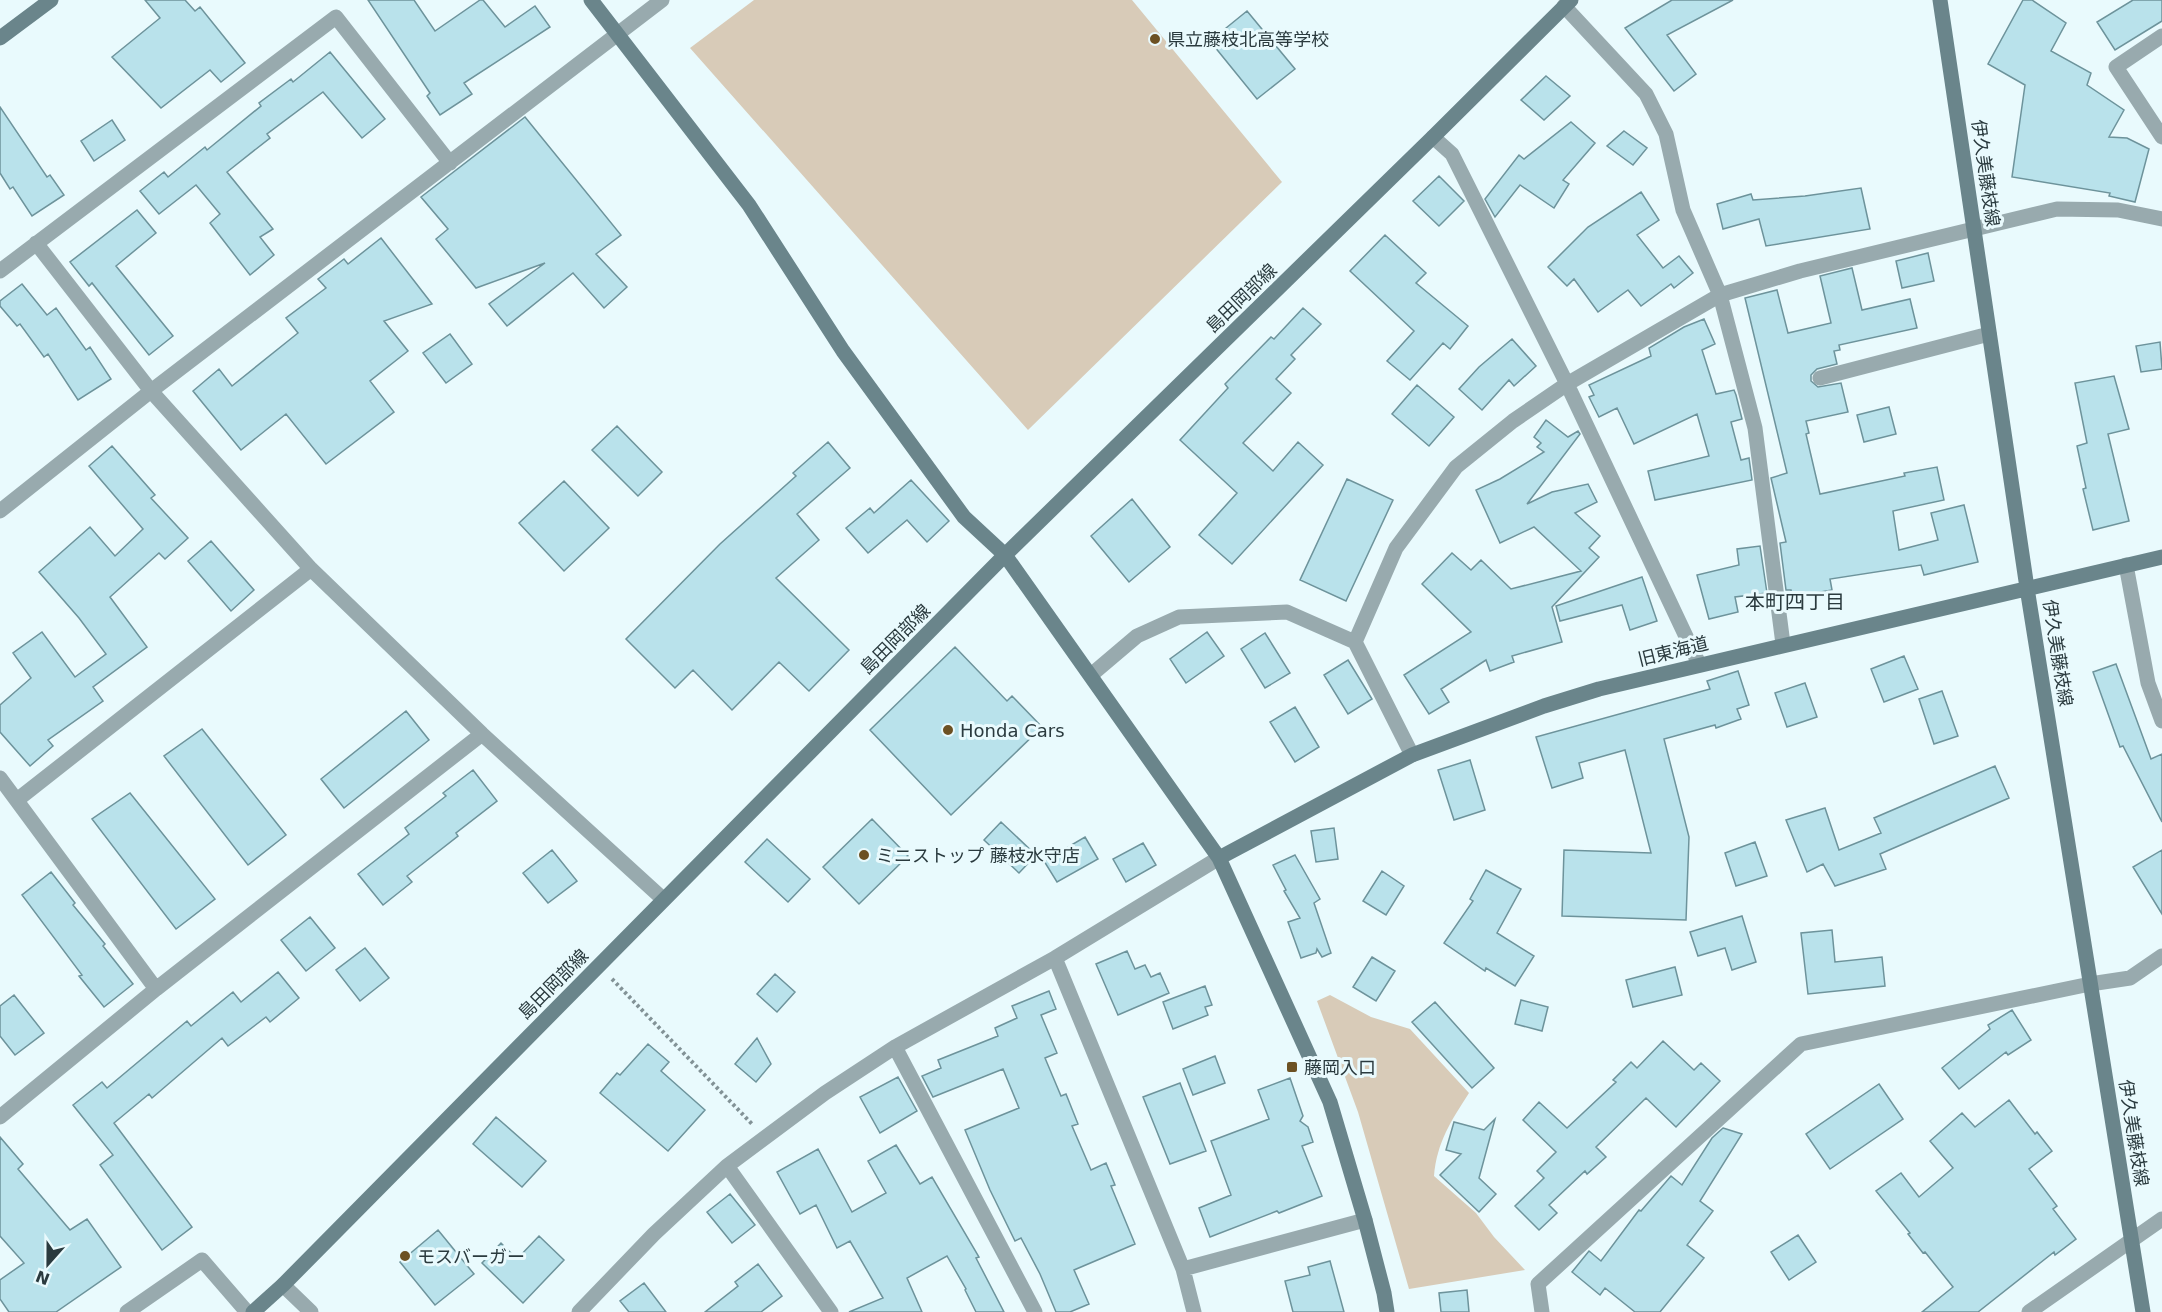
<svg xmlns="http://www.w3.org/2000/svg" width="2162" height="1312" viewBox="0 0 2162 1312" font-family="'DejaVu Sans','Noto Sans JP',sans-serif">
  <rect width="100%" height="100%" fill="#e9fafd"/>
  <path fill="#d8cbb8" d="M754,0h378l150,182 -254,248 -338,-382z
    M1330,995l41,22 39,12 59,64c-18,28 -32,49 -35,83l42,37 18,24 31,33 -116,19 -51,-177 -41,-111z"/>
  <path fill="#b9e2eb" stroke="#6d939b" stroke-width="1.5" d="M145,0h40l10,11 5,-4 45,56 -24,19 -11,-12 -49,38 -49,-51 48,-39z
    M368,0h46l21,31 45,-31h3l22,27 30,-21 15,21 -86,56 8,11 -32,21 -13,-19 3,-3z
    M1672,0h61l-66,35 29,39 -22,17 -49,-63z
    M2023,0h9l34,23 -15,28 40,22 -4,12 37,25 -15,27 18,1 22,11 -14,53 -26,-6 1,-3 -98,-16 13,-92 -37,-21z
    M2133,0h29v21l-47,29 -18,-28z
    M1247,11l48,58 -38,30 -47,-58z
    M330,52l55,67 -23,19 -39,-46 -56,42 3,4 -43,34 46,57 -13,8 14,18 -24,20 -40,-52 10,-9 -24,-29 -37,29 -19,-23 24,-19 4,5 37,-30 2,3 54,-44 -2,-3 32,-24 2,3z
    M1546,76l24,20 -26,24 -23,-20z
    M0,107l47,70 3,-2 14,20 -32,21 -19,-29 -3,2 -10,-16z
    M525,117l96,118 -25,19 31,33 -23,21 -31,-35 -66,53 -18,-22 56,-41 -69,25 -40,-49 12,-10 -27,-32z
    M112,120l13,20 -31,21 -13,-20z
    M1571,122l24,21 -32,37 6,4 -15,24 -34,-23 -25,32 -10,-18 34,-44 5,4z
    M1624,131l23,17 -14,17 -26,-19z
    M1439,176l25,25 -25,25 -26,-25z
    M1861,188l9,41 -104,17 -7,-27 -36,10 -6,-25 34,-10 2,6 52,-4z
    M1641,192l18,28 -22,15 26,33 16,-12 14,17 -19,15 -3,-4 -30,22 -13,-16 -30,22 -24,-33 -7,7 -19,-19 40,-40z
    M137,210l19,23 -40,33 57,70 -24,19 -57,-72 -3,3 -19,-24z
    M1385,235l41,38 -10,10 52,43 -18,23 -7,-6 -33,37 -23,-19 27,-30 -64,-60z
    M381,238l51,66 -48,17 24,30 -38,30 24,31 -68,52 -40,-50 -45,36 -48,-59 26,-22 13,17 66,-53 -12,-15 40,-30 -8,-9 26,-20 4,5z
    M1928,253l6,28 -32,7 -6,-27z
    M1852,268l10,42 48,-11 7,29 -78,17 1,5 -6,1 3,13 -20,5 -6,6v6l7,6 23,-4 7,29 -42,9 3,12 -3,1 14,60 85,-18 -1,-3 33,-6 7,33 -51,11 6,39 39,-10 -7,-27 33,-8 14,57 -54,13 -3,-10 -91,14 2,11 -40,7 -1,-7h-5l-6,-47 6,-1 -15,-64 16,-5 -42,-175 32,-8 11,43 43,-10 -11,-47z
    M22,284l25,31 9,-7 30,42 4,-3 21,32 -33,21 -30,-46 -4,3 -24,-33 -3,2 -17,-20v-5z
    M1303,308l18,16 -30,31 4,4 -19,20 15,14 -48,50 30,28 25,-29 25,23 -91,99 -33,-29 38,-42 -57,-53 48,-52 -3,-4 46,-47 3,2z
    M1704,319l11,25 -13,6 14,44 18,-4 2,5 6,24 -11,3 10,38 8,-2 3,22 -97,20 -7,-29 61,-15 -12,-42 -63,30 -17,-36 -18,9 -10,-20 5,-2 -5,-10 62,-29 -2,-8 35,-21z
    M450,334l22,30 -26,19 -23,-30z
    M1512,339l24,27 -22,20 -5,-6 -27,30 -23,-21 20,-22z
    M2160,342l2,27 -21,3 -5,-26z
    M2114,376l15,53 -21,5 21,87 -36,9 -10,-41 3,-1 -9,-42 10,-3 -12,-60z
    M1417,385l37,32 -25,29 -37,-32z
    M1889,407l7,27 -32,8 -7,-27z
    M1546,420l22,17 10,-6 2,3 -53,70 25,-12 36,-8 9,18 -22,11 25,23 -11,12 10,9 -47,50 10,35 -50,14 2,6 -24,9 -4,-11 -45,29 8,13 -20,12 -25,-39 67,-43 -49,-48 30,-31 19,17 10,-10 30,29 70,-18 -47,-44 -34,16 -24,-53 24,-11 44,-27 -7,-5 4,-4 -7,-6z
    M617,426l45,46 -24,24 -46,-46z
    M828,442l22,26 -53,46 22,26 -43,38 73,72 -40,41 -30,-29 -47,48 -39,-40 -18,18 -49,-49 94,-95 76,-68 -3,-3z
    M112,446l43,49 -4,3 37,40 -23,21 -6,-6 -49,44 37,50 -54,40 10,14 -55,39 5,6 -23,20 -30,-34v-27l31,-27 -18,-25 29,-21 33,45 31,-23 -27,-36 -40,-46 51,-45 25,29 28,-27 -54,-63z
    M1347,479l46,21 -47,101 -46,-21z
    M911,480l38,41 -22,21 -20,-22 -39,33 -22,-25 24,-20 4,5z
    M564,481l45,47 -45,43 -45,-48z
    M1132,499l38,48 -41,35 -38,-46z
    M211,541l43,49 -23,21 -43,-50z
    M1760,546l7,47 -32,4 3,15 -29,7 -12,-44 42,-10 -2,-16z
    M1642,577l15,44 -27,9 -8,-25 -62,16 -4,-15z
    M1207,632l17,24 -38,27 -16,-24z
    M1265,633l25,40 -25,15 -24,-39z
    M955,647l52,54 5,-5 30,31 -91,88 -81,-85z
    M1904,656l14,33 -34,13 -13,-33z
    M1348,660l24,39 -24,15 -24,-39z
    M2116,664l35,95 11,-5v68l-39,-76 -3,1 -27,-75z
    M1738,671l11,34 -12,4 4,10 -25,9 -1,-3 -51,14 25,98 -3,83 -124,-4 2,-66 87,3 -26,-103 -46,13 4,15 -31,10 -16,-51 174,-48 -3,-8z
    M1805,683l12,34 -30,10 -12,-34z
    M1942,691l16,45 -24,8 -15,-45z
    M1295,707l24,40 -24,15 -25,-40z
    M406,711l23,29 -85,68 -23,-29z
    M202,729l84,106 -38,30 -84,-109z
    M1470,760l15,50 -31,10 -16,-50z
    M1995,766l14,32 -129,56 6,15 -51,17 -12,-22 -16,8 -21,-52 39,-12 14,42 42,-17 -7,-15z
    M473,770l24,31 -41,32 2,3 -51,40 5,6 -29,23 -25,-31 51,-40 -4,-6 41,-32 -3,-3z
    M130,793l85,106 -39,30 -84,-110z
    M872,819l36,37 -49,48 -36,-37z
    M1001,822l35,33 -17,18 -35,-33z
    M1334,828l4,31 -22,3 -5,-31z
    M1085,837l13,22 -41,23 -13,-21z
    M767,839l43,40 -22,23 -43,-40z
    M1755,842l12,34 -31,10 -11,-33z
    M1143,843l13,22 -30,17 -13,-23z
    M552,850l25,31 -29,22 -25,-30z
    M2162,850v64l-29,-47z
    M1295,855l25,44 -6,4 17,50 -9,4 -5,-8 -1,4 -15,5 -13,-36 12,-4 -16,-27 2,-1 -13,-25z
    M1486,870l35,19 -24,44 37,23 -19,30 -29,-18 -1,3 -41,-28 29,-42 -3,-2z
    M1382,871l22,15 -18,29 -23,-14z
    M51,872l24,31 -2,2 32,39 -2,2 30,38 -29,23 -25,-31 3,-1 -60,-80z
    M1742,916l14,46 -24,8 -7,-22 -27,8 -8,-24z
    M310,917l25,31 -29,23 -25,-31z
    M1832,930l3,32 47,-5 3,29 -77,8 -7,-61z
    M365,948l24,30 -29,23 -24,-31z
    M1127,951l8,18 10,-4 6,12 9,-4 9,20 -51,22 -22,-51z
    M1372,957l23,14 -19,30 -23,-14z
    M1675,967l7,28 -49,12 -7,-27z
    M278,972l21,26 -29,24 -4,-5 -38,29 -6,-8 -70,60 -3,-4 -35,29 78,104 -30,23 -62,-85 13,-10 -40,-50 29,-23 5,6 80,-67 4,5 42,-34 8,10z
    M775,974l20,18 -18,20 -20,-18z
    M1205,986l7,19 -7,2 3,8 -35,14 -10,-27z
    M1049,991l7,18 -15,6 16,38 -12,5 16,38 5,-2 12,30 -6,2 19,44 15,-7 9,22 -4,1 24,58 -61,26 15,34 -19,8h-14l-16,-38 -19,-36 -6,3 -25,-51 -25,-60 54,-22 -16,-39 -70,28 -11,-21 19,-8 -3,-8 60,-24 -3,-8 22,-10 -5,-12z
    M14,995l30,38 -29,22 -15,-19v-30z
    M1521,1000l27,7 -6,24 -27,-7z
    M1435,1002l59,66 -22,20 -60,-66z
    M2012,1010l19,30 -23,15 -2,-3 -47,37 -17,-21 48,-39 -2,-4z
    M757,1038l14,26 -15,18 -21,-18z
    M1663,1041l31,29 7,-7 19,18 -44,46 -30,-29 -50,49 10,10 -19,17 -2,-3 -36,34 8,8 -18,17 -24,-24 29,-28 -7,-7 19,-19 -33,-32 16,-18 28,26 49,-46 -3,-2 18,-18 6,6z
    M648,1044l21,18 -8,9 44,39 -37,41 -68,-58 17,-20 3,2z
    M1215,1056l10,27 -32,12 -10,-26z
    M898,1077l19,34 -37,22 -20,-36z
    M1290,1078l13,38 -3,5 8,6 5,15 -11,4 20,50 -43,17 -2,-2 -67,26 -11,-29 32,-13 -20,-54 58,-22 -11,-29z
    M1180,1083l26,68 -36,13 -27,-67z
    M1879,1084l24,35 -73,50 -24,-35z
    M2009,1100l26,34 2,-2 15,19 -23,18 28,37 -4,3 23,30 -21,16 -1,-3 -76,60h-56l31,-25 -28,-35 -2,1 -15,-19 2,-1 -34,-42 25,-18 18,24 34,-29 -23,-27 32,-28 13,14z
    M496,1117l50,44 -24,26 -49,-43z
    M1495,1119l-16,59 17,16 -17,18 -39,-37 21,-21 -15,-4 8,-28 30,8z
    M1723,1128l19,6 -42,67 13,10 -26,34 17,13 -44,54h-25l-30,-24 -5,7 -28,-23 17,-21 12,10 38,-51 2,1 30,-35 11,9 30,-47z
    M0,1137l23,27 -5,5 52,61 17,-11 34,48 -65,45h-47l-9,-13v-19l24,-17 -24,-27z
    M896,1145l24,39 12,-7 47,80 -3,1 28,54h-28l-11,-22 1,-1 -19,-33 -40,22 15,34h-73l34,-14 -33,-57 -13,7 -21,-43 -16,9 -23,-42 41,-23 34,63 34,-19 -18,-32z
    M730,1194l25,31 -23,18 -25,-31z
    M438,1230l36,44 -39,31 -35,-43z
    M1798,1235l18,27 -27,18 -18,-28z
    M539,1236l25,24 -41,43 -41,-40 19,-20 16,16z
    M1330,1261l14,51h-51l-8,-31 25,-6 -2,-8z
    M758,1264l24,32 -21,16h-56l33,-26 -3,-4z
    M644,1283l22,29h-37l-9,-11z
    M1467,1290l2,22h-28l-2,-19z"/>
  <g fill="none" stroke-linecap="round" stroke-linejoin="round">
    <path stroke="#829296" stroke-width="4" stroke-dasharray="3 3" stroke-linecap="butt" d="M612,979l141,146"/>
    <path stroke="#98aaae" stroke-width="15" d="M1564,6l82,88 20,40 17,76 37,85 35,133 28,216
      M2162,36l-46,31 46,70
      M1433,137l19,17 115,230 132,280
      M36,243l115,148 160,178 171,165 181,165
      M0,271l336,-254 114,146
      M1820,378l169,-44
      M0,511l151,-120 511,-391
      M2126,565l22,118 14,38
      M1355,642l41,-94 60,-81 57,-46 54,-37 153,-89 80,-24 257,-62 61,1 44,9
      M1091,675l46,-39 42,-19 108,-5 68,30 57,113
      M0,778l156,211
      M17,800l294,-231
      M1055,958l128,311
      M895,1047l140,265
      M0,1117l156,-128 326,-255
      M727,1166l104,146
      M283,1285l28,27
      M127,1312l75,-52 45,52
      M579,1312l75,-78 73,-68 98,-73 70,-46 160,-89 164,-100
      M1194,1312l-11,-43 182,-49
      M1542,1312l-4,-28 263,-240 289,-60 40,-6 32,-22
      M2029,1312l133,-93"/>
    <path stroke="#6a858b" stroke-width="15" d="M591,0l158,205 94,146 121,166 41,38 214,303 111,244 35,118 19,73 3,19
      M1940,0l87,588 116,724
      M0,38l51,-38
      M1219,858l193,-103 132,-49 55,-17 563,-132
      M253,1312l30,-27 722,-730 428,-418 138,-137"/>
  </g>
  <g fill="#6c5123" stroke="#e9fafd" stroke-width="2">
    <circle cx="1155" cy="39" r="6"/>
    <circle cx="948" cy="730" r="6"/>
    <circle cx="864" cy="855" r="6"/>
    <rect x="1286" y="1061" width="12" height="12" rx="3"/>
    <circle cx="405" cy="1256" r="6"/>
  </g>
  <g text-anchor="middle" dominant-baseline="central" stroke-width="6" stroke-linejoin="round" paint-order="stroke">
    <g font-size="18" fill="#2a3a3e" stroke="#e9fafd" text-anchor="start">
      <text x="1167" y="39">県立藤枝北高等学校</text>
      <text x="960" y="730">Honda Cars</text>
      <text x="876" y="855">ミニストップ 藤枝水守店</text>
      <text x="1304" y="1067">藤岡入口</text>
      <text x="417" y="1256">モスバーガー</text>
    </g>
    <g font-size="18" fill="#2a3a3e" stroke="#e9fafd">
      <text transform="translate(1986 173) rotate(82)">伊久美藤枝線</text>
      <text transform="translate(1241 298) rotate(-44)">島田岡部線</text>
      <text transform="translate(895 639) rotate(-45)">島田岡部線</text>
      <text transform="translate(1673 651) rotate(-14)">旧東海道</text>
      <text transform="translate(2058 653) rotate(81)">伊久美藤枝線</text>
      <text transform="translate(553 984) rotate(-45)">島田岡部線</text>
      <text transform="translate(2134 1133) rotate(81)">伊久美藤枝線</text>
    </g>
    <g font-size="20" fill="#2a3a3e" stroke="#e9fafd">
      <text x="1795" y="602">本町四丁目</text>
    </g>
  </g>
  <g transform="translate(48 1264) rotate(201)" stroke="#e9fafd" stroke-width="4.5" paint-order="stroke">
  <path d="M0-4.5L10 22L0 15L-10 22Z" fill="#2a3a3e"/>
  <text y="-9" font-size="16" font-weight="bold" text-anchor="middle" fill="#2a3a3e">N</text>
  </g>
</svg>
